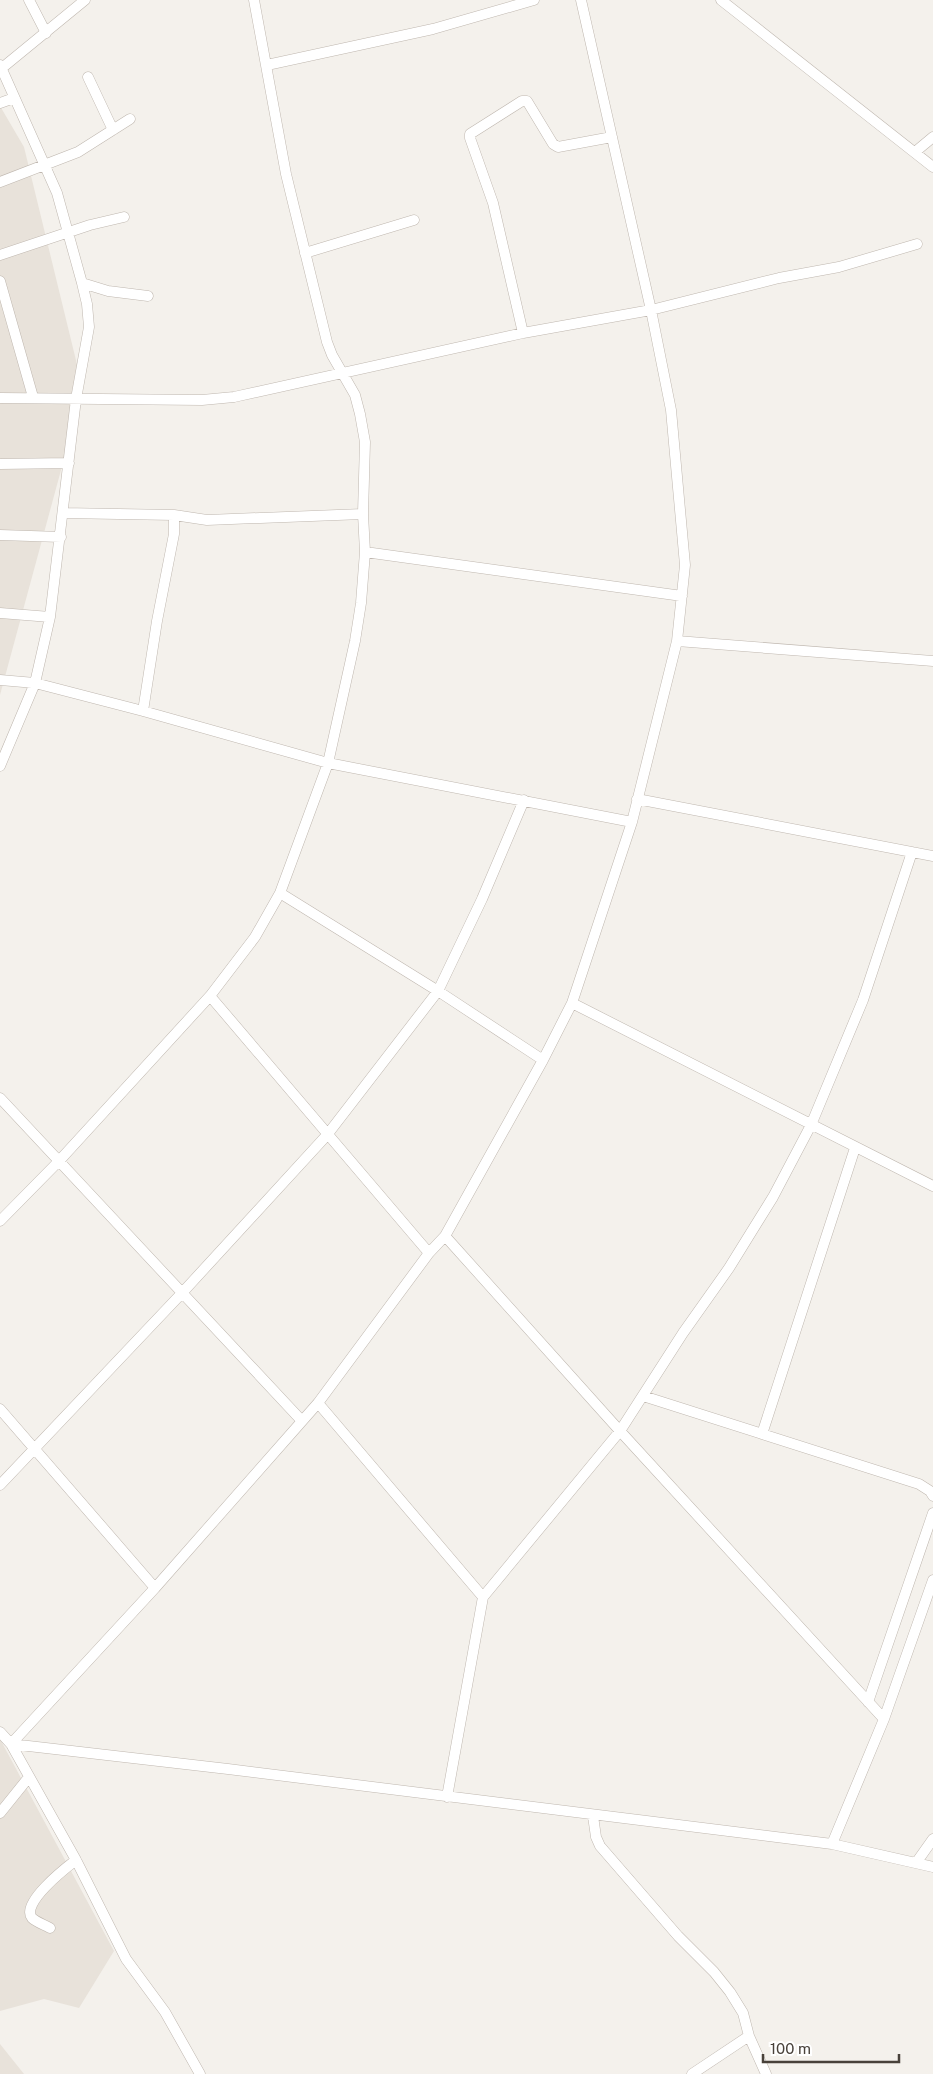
<svg xmlns="http://www.w3.org/2000/svg" width="933" height="2074" viewBox="0 0 933 2074" font-family="'Public Sans',sans-serif">
  <rect width="100%" height="100%" fill="#f4f1ec"/>
  <path fill="#e8e2da" d="M0,106l24,41 59,242 -83,306z
    M0,1739l114,212 -35,57 -35,-9 -44,12z
    M0,2044l24,30h-24z"/>
  <g fill="none" stroke-linecap="round" stroke-linejoin="round">
    <defs>
      <path id="minor" d="M29,0l17,33
        M581,0l70,310 128,-32 60,-11 78,-23
        M721,0l212,167
        M0,65l57,128 25,90 5,21 2,23 -13,72 -26,218 -15,66 -35,83
        M267,65l166,-36 101,-29
        M2,68l83,-68
        M88,77l25,53
        M0,103l14,-5
        M915,152l18,-15
        M0,182l78,-30 52,-33
        M305,253l109,-33
        M0,255l90,-30 34,-8
        M0,281l33,116
        M82,283l26,8 40,5
        M523,333l-30,-130 -23,-65v-4l52,-33h5l26,43 5,3 54,-10
        M0,398l202,2 32,-3 289,-64 128,-23 20,100 14,155 -8,76 -45,181 -60,181 -29,57 -98,176 -16,17 -111,150 -163,185 -144,156 65,116 50,99 39,53 35,62
        M0,464l69,-1
        M63,513l111,2 33,5 156,-6
        M0,535l61,2
        M365,552l317,44
        M0,613l50,4
        M677,641l256,20
        M0,680l35,3 108,28 185,52 304,59
        M143,711l14,-90 17,-87v-19
        M637,799l296,57
        M280,893l158,98 105,69
        M210,996l219,257
        M572,1003l361,183
        M0,1098l302,323
        M0,1221l59,-60 151,-165 45,-59 25,-44 48,-130 27,-122 6,-38 4,-51 -2,-38 2,-72 -5,-28 -5,-19 -23,-40 -5,-13 -41,-168 -32,-174
        M445,1236l175,195 264,288
        M643,1396l276,88 11,7 3,5
        M318,1403l165,194
        M0,1409l155,179
        M762,1434l93,-286
        M0,1485l182,-192 145,-158 111,-144 44,-92 42,-99
        M868,1702l65,-189
        M0,1732l11,12 217,25 604,75 101,23
        M447,1797l36,-200 137,-166 63,-98 46,-65 44,-71 38,-72 52,-125 49,-148
        M0,1813l29,-36
        M593,1816l3,21 4,9 78,90 36,36 16,20 13,21 6,23 17,38
        M832,1844l52,-125 49,-139
        M916,1863l17,-24
        M50,1928c-5,-3 -14,-6 -18,-10 -12,-15 35,-51 44,-58
        M692,2074l57,-38"/>
    </defs>
    <use href="#minor" stroke="#bfb7af" stroke-width="11"/>
    <use href="#minor" stroke="#fff" stroke-width="10"/>
  </g>
  <path d="M763 2054v8h136v-8" fill="none" stroke="#48413a" stroke-width="2.5"/>
  <text x="770" y="2054" font-size="15" fill="#48413a" stroke="#ffffff" stroke-width="4" paint-order="stroke">100 m</text>
</svg>
